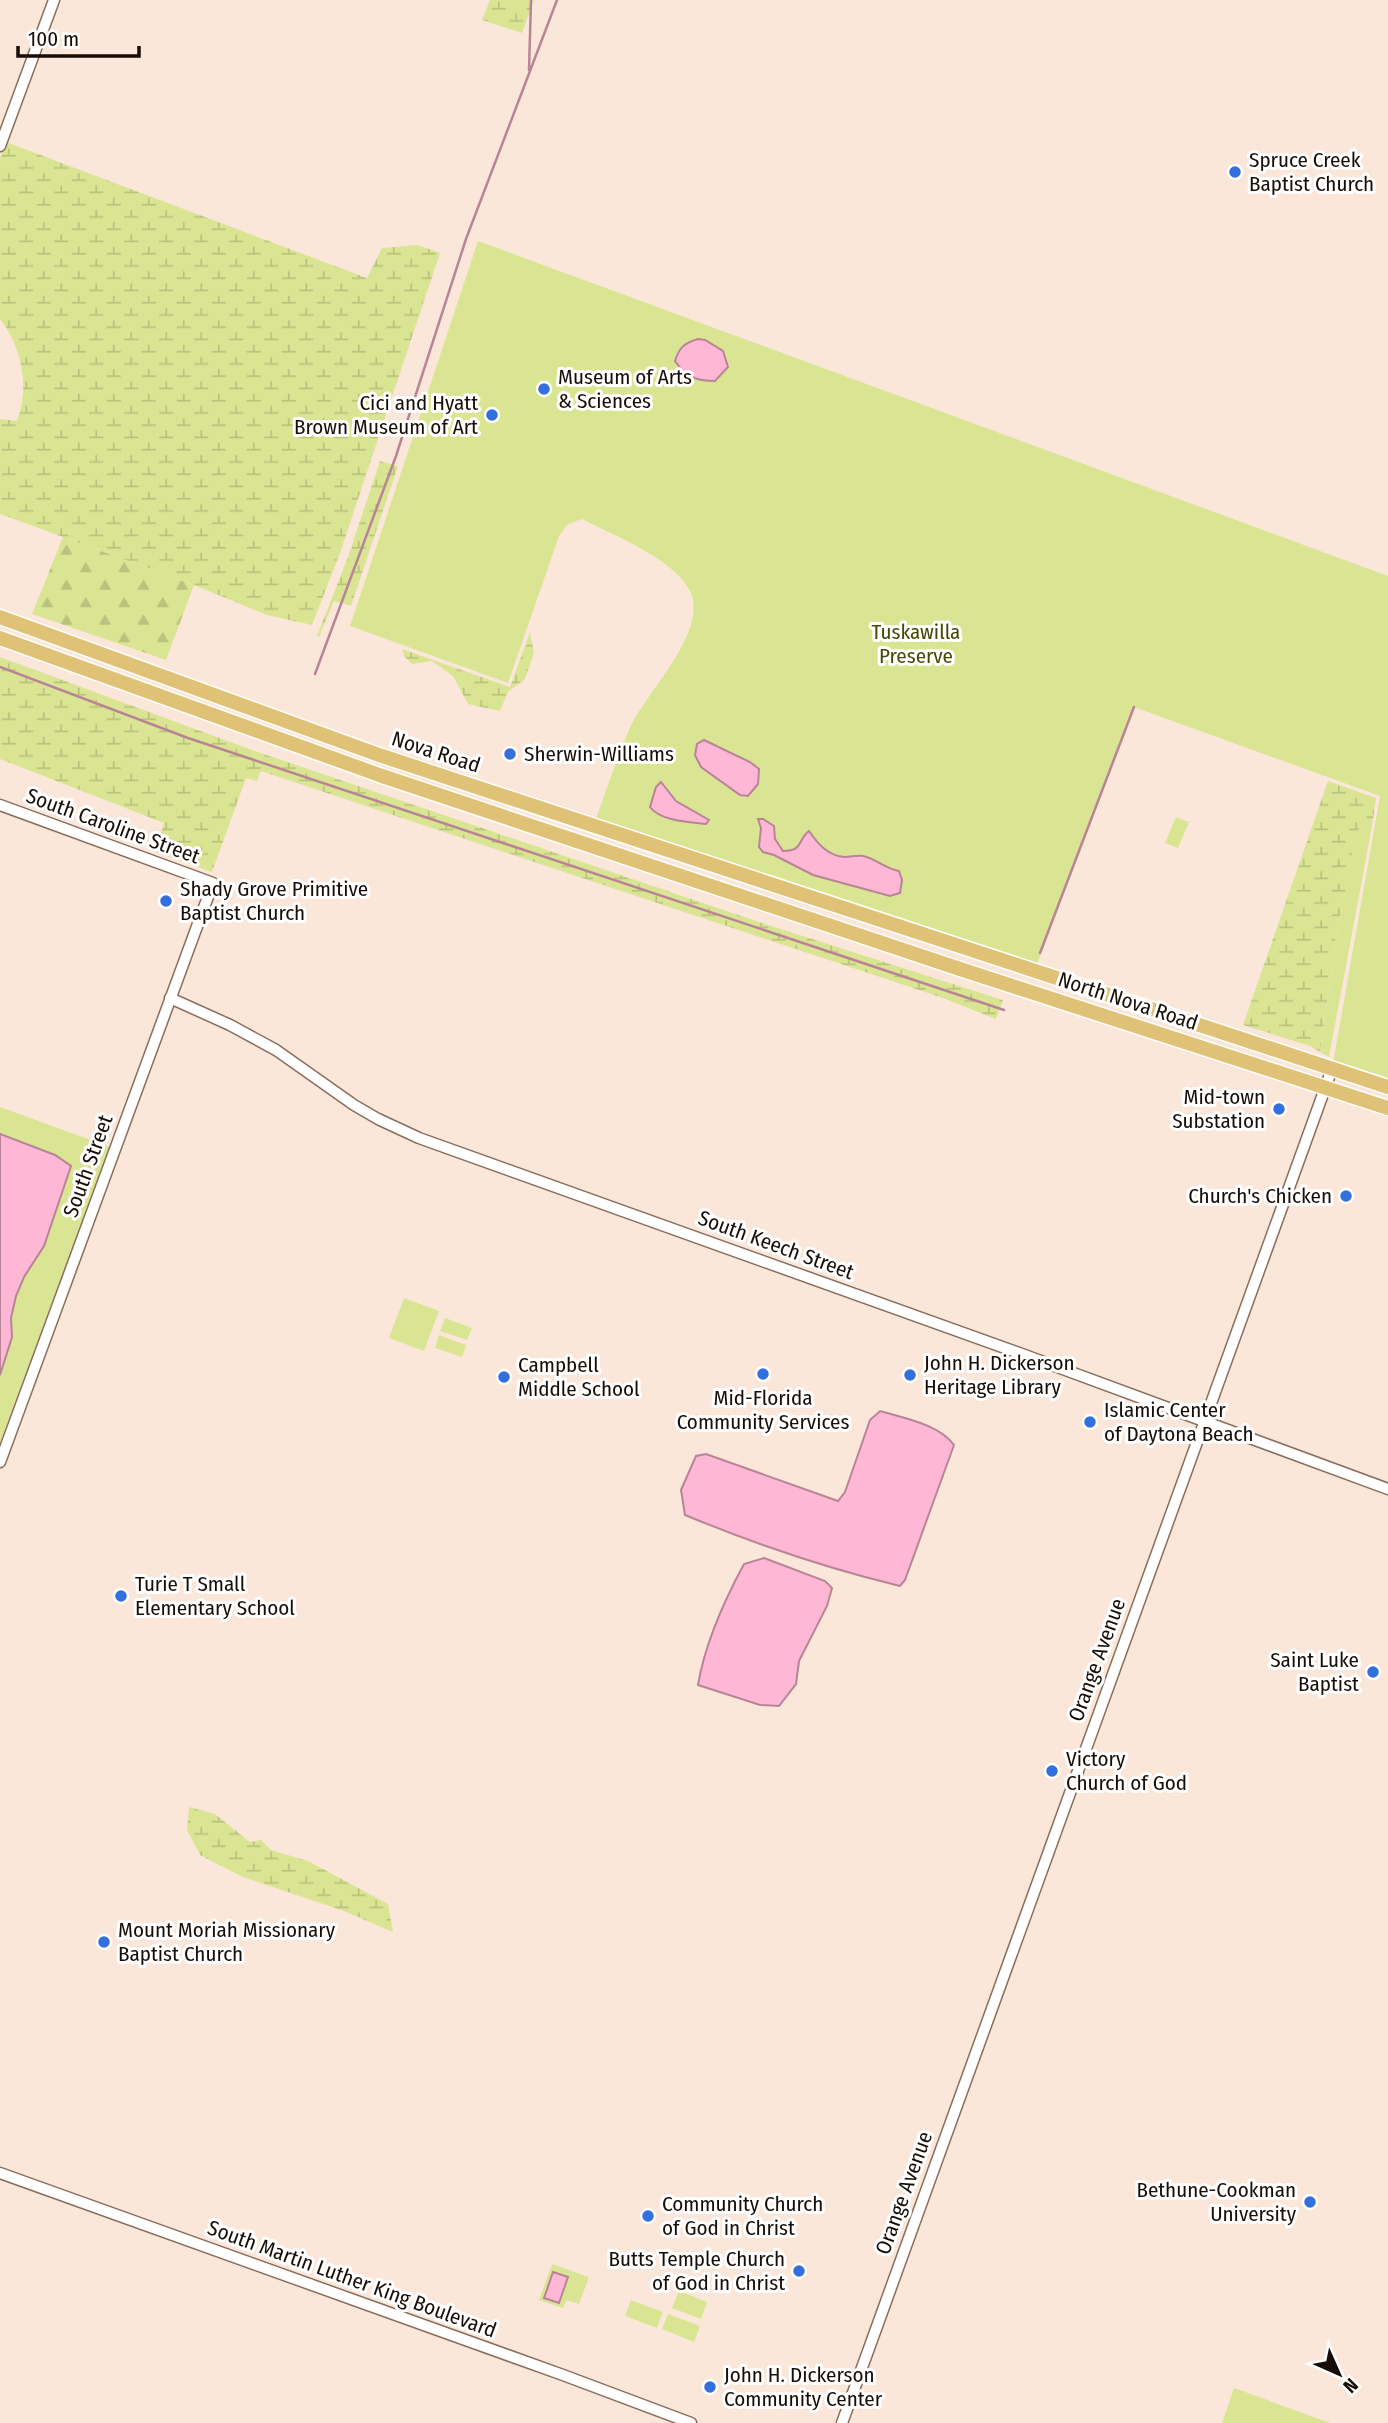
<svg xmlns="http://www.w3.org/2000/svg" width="1388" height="2423" viewBox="0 0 1388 2423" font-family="'Fira Sans Condensed',sans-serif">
  <defs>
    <pattern id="forest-firs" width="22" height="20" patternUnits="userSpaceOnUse" patternTransform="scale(1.75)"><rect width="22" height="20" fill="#d9e593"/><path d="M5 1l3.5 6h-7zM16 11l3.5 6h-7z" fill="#bac37d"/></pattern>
    <pattern id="wetland-marsh" width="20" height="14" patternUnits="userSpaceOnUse" patternTransform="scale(1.75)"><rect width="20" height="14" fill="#d9e593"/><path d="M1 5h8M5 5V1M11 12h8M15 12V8" fill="none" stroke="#bac37d"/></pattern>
  </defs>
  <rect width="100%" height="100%" fill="#fbe7da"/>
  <path fill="url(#forest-firs)" d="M63,537l131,48 -28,75 -134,-46z"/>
  <path fill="url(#wetland-marsh)" d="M490,0h44l-12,33 -40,-13z
    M6,142l361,136 15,-30 36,-3 22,8 -100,300 -28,72 -45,-10 -73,-30 -194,-71v-95l17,2c13,-34 5,-74 -17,-102v-161z
    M380,461l18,5 -47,140 -17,-5 -15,36 -2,-1 31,-79z
    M530,632l4,21 -9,26 -17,13 -8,19 -32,-7 -15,-28 -21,-15 -20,3 -8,-8 -2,-7 108,38z
    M0,657l252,93 507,172 244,78 -7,19 -53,-21 -682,-227 -4,10 -11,-3 -34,94 -57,-20 9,-29 -164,-64z
    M1328,781l48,17 -3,21 -16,13 -21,105 -16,115 -10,-6 -67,-21z
    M189,1807l26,7 35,28 11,-2 10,10 37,11 80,43 5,28 -49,-21 -101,-34 -43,-22 -13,-25z"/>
  <path fill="#d9e593" d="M478,241l910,335v511l-56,-18 48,-273 -246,-89 -100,265 -441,-146c13,-33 23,-68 38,-100 15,-33 76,-93 60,-133 -14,-33 -78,-58 -109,-74l-14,5 -9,12 -51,147 -158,-57z
    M1176,817l13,5 -11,26 -13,-5z
    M1373,819l-1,7 -43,231 -9,-5 16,-115 21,-106z
    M0,1107l110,40 -110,296z
    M404,1298l35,13 -15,40 -35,-13z
    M445,1318l27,10 -5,12 -27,-9z
    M439,1335l27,10 -4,12 -27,-9z
    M552,2264l37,13 -10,27 -12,-4 -4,8 -24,-8z
    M679,2291l28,11 -6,17 -29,-11z
    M631,2300l32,12 -6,16 -32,-12z
    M668,2314l32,12 -6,16 -32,-13z
    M1234,2388l96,35h-108z"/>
  <path fill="#feb7d4" stroke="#b98496" stroke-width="2" d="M698,339l7,1 18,11 5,16 -13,14c-19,0 -29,-4 -40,-20 4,-13 9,-18 23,-22z
    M704,740l46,22 9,7 -1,15 -10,12 -8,-1 -39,-28 -6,-12 2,-11z
    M661,782l15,19 33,19 -3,4c-17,-2 -46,-3 -56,-17l6,-20z
    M758,819h5l11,7 1,13 8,12c21,0 14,-11 26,-20 9,13 19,25 36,26 6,0 12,-2 18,-1 14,3 22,13 36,15l3,9 -2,13 -10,3 -77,-21 -39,-20 -11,-3 -4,-5 2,-19z
    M0,1134l55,21 16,11 -27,80 -20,31 -8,19 -5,22 1,19 -12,38z
    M880,1411c23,7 59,13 74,34l-49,135 -5,6c-75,-18 -145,-42 -215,-71l-4,-25 15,-34 10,-2 132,47 7,-9 25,-72z
    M764,1558l61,23 7,7 -5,18 -28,55 -3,23 -17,22 -19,-1 -62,-20c7,-42 26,-84 46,-121z
    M553,2272l15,5 -9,26 -15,-5z"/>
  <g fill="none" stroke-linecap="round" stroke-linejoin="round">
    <path stroke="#b98496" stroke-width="2.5" d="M529,70l2,-70
      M0,667l188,71 816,272
      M315,674l81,-218 70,-217 91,-239
      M1040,953l94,-246"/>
    <defs>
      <path id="minor" d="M0,146l54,-146
        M0,805l213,78 -213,579
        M170,998l60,27 46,25 78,55 24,14 41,19 603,216 366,135
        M0,2173l563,202 128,48
        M842,2423l490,-1354"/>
      <path id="major" d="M0,617l379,138 1009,332
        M0,638l382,138 581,194 425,138"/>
    </defs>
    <use href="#minor" stroke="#8a6d5a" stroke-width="13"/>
    <use href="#major" stroke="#fff" stroke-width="17"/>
    <use href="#minor" stroke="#fff" stroke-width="10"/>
    <use href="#major" stroke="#dfc275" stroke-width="14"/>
  </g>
  <g fill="#346fde" stroke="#fff" stroke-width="2.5">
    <circle cx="1235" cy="172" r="7"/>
    <circle cx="544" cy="389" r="7"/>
    <circle cx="492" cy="415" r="7"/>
    <circle cx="510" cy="754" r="7"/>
    <circle cx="166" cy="901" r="7"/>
    <circle cx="1279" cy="1109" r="7"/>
    <circle cx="1346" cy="1196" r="7"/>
    <circle cx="763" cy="1374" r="7"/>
    <circle cx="910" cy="1375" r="7"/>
    <circle cx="504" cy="1377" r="7"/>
    <circle cx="1090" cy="1422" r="7"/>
    <circle cx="121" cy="1596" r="7"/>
    <circle cx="1373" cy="1672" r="7"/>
    <circle cx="1052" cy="1771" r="7"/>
    <circle cx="104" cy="1942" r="7"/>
    <circle cx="1310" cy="2202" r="7"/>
    <circle cx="648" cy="2216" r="7"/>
    <circle cx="799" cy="2271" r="7"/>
    <circle cx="710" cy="2387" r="7"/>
  </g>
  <g text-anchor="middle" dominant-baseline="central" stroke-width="6" stroke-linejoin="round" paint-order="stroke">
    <g font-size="21" fill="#170d06" stroke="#fff" text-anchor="start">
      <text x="1249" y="160">Spruce Creek<tspan x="1249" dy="24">Baptist Church</tspan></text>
      <text x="558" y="377">Museum of Arts<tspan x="558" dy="24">&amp; Sciences</tspan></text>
      <text x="478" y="403" text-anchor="end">Cici and Hyatt<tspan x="478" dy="24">Brown Museum of Art</tspan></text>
      <text x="524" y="754">Sherwin-Williams</text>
      <text x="180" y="889">Shady Grove Primitive<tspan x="180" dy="24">Baptist Church</tspan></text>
      <text x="1265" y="1097" text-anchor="end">Mid-town<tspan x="1265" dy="24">Substation</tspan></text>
      <text x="1332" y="1196" text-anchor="end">Church's Chicken</text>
      <text x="924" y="1363">John H. Dickerson<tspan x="924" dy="24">Heritage Library</tspan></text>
      <text x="518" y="1365">Campbell<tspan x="518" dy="24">Middle School</tspan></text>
      <text x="763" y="1398" text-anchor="middle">Mid-Florida<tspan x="763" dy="24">Community Services</tspan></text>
      <text x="1104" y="1410">Islamic Center<tspan x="1104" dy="24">of Daytona Beach</tspan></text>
      <text x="135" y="1584">Turie T Small<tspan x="135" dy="24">Elementary School</tspan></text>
      <text x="1359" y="1660" text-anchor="end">Saint Luke<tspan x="1359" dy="24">Baptist</tspan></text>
      <text x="1066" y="1759">Victory<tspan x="1066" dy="24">Church of God</tspan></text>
      <text x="118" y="1930">Mount Moriah Missionary<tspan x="118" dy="24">Baptist Church</tspan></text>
      <text x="1296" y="2190" text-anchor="end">Bethune-Cookman<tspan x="1296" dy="24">University</tspan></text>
      <text x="662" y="2204">Community Church<tspan x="662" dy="24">of God in Christ</tspan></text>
      <text x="785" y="2259" text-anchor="end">Butts Temple Church<tspan x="785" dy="24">of God in Christ</tspan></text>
      <text x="724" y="2375">John H. Dickerson<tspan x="724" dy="24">Community Center</tspan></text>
    </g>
    <g font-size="21" fill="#444a06" stroke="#fff">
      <text x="916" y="632">Tuskawilla<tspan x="916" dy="24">Preserve</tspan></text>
    </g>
    <g font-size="21" fill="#170d06" stroke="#fff">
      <text transform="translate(436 752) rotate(18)">Nova Road</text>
      <text transform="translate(113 826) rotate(20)">South Caroline Street</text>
      <text transform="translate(1128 1001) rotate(18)">North Nova Road</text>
      <text transform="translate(88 1166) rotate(-70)">South Street</text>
      <text transform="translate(776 1245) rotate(20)">South Keech Street</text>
      <text transform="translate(1097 1660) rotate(-70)">Orange Avenue</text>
      <text transform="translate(904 2193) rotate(-70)">Orange Avenue</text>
      <text transform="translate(352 2279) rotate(20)">South Martin Luther King Boulevard</text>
    </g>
  </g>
  <g transform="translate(1339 2374) rotate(135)" stroke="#ffffff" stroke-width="5" paint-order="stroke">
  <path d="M0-5L12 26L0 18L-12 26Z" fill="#170d06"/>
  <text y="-10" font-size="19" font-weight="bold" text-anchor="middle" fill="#170d06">N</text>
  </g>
  <path d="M18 46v10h121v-10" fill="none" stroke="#170d06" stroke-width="3.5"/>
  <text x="28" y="46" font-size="21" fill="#170d06" stroke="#ffffff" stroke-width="5" paint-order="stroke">100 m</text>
</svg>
